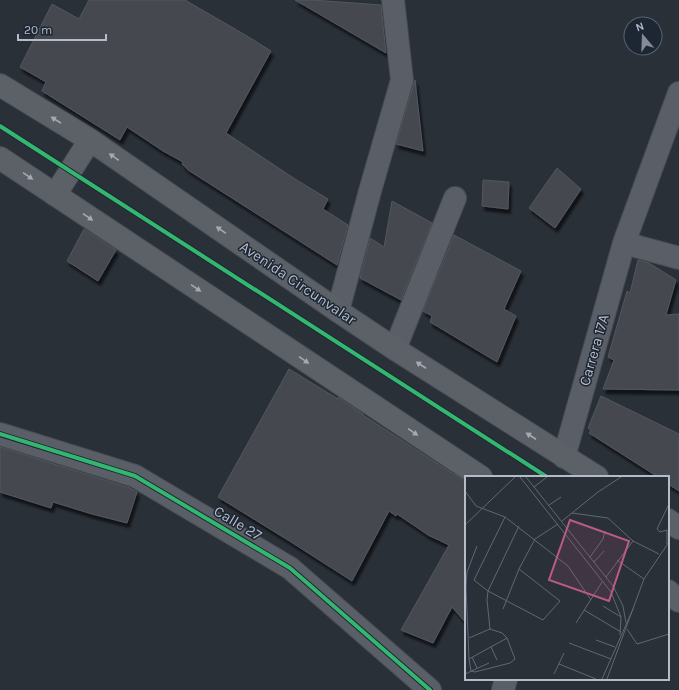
<svg xmlns="http://www.w3.org/2000/svg" width="679" height="690" viewBox="0 0 679 690" font-family="Karla,sans-serif">
  <defs>
    <filter id="shadow"><feDropShadow dx="2.5" dy="4.5" stdDeviation="1" flood-color="#0009"/></filter>
  </defs>
  <rect width="100%" height="100%" fill="#2a3038"/>
  <path fill="#444950" stroke="#52575f" filter="url(#shadow)" d="M89,0h96l62,36 24,15 -45,82 69,46 33,20 -5,10 25,16 -11,40 -149,-95 -6,-6 1,-2 -20,-11 -36,-24 -7,13 -78,-49 4,-9 -26,-15 32,-63 27,15z
    M295,0h17l69,5 5,48z
    M415,80l8,71 -27,-7z
    M557,168l24,21 -26,39 -26,-20z
    M483,180l26,2 -1,27 -26,-3z
    M392,201l40,22 -31,77 -41,-22 10,-40 14,9z
    M84,229l32,21 -18,31 -31,-20z
    M454,235l67,36 -17,38 12,7 -19,46 -67,-40 2,-6 -9,-5z
    M638,260l11,3 27,17 -10,35 13,-1v76l-76,-1 11,-29 -6,-3 19,-66 3,2z
    M289,369l49,30v-2l25,17v1l103,67v141l-14,-16 -19,36 -32,-13 48,-85 -21,-10 -31,-21 -1,2 -7,-5 -37,70 -61,-39 -73,-45z
    M601,396l78,38v57l-11,-7v-7h-10l-69,-44 2,-3 -3,-2z
    M0,447l130,41 7,4 -10,31 -35,-9 -39,-12 -2,6 -51,-16z"/>
  <g fill="none" stroke-linecap="round" stroke-linejoin="round">
    <defs>
      <path id="minor" d="M624,243l55,15
        M338,311l32,-120 32,-111 -9,-80
        M395,349l60,-151
        M0,434l135,42 155,92 140,122
        M564,457l60,-214 55,-150
        M503,690l3,-11"/>
      <path id="major" d="M0,85l90,55 248,171 57,38 202,128
        M0,158l481,319
        M55,195l35,-55
        M668,520l11,8
        M668,591l11,10"/>
    </defs>
    <use href="#minor" stroke="#484c53" stroke-width="24"/>
    <use href="#major" stroke="#484c55" stroke-width="24"/>
    <use href="#minor" stroke="#5a5e66" stroke-width="22"/>
    <use href="#major" stroke="#5c6168" stroke-width="22"/>
    <defs>
      <path id="cycleway" d="M0,126l547,351
        M0,434l135,42 155,92 140,122"/>
    </defs>
    <use href="#cycleway" stroke="#1d2633" stroke-width="6"/>
    <use href="#cycleway" stroke="#33b770" stroke-width="4"/>
  </g>
  <defs><path id="oneway-solid" d="M-6-.8H1V-3.2L6.5 0L1 3.2V.8H-6Z"/></defs>
  <g fill="#a2aab6">
    <use href="#oneway-solid" transform="translate(56 120) rotate(-148)"/>
    <use href="#oneway-solid" transform="translate(114 157) rotate(-145)"/>
    <use href="#oneway-solid" transform="translate(28 176) rotate(34)"/>
    <use href="#oneway-solid" transform="translate(88 217) rotate(34)"/>
    <use href="#oneway-solid" transform="translate(221 230) rotate(-145)"/>
    <use href="#oneway-solid" transform="translate(196 288) rotate(34)"/>
    <use href="#oneway-solid" transform="translate(304 360) rotate(34)"/>
    <use href="#oneway-solid" transform="translate(421 365) rotate(-147)"/>
    <use href="#oneway-solid" transform="translate(413 432) rotate(34)"/>
    <use href="#oneway-solid" transform="translate(531 436) rotate(-147)"/>
  </g>
  <g text-anchor="middle" dominant-baseline="central" stroke-width="3" stroke-linejoin="round" paint-order="stroke">
    <g font-size="15" fill="#b4bcc9" stroke="#1d2633">
      <text transform="translate(298 283) rotate(34)">Avenida Circunvalar</text>
      <text transform="translate(594 350) rotate(-74)">Carrera 17A</text>
      <text transform="translate(238 523) rotate(31)">Calle 27</text>
    </g>
  </g>
  <g transform="translate(465 476)">
    <rect width="204" height="204" fill="#2a3038"/>
    <path fill="none" stroke="#616872" stroke-width="1" d="M55,1l91,115 10,25 -1,18M61,1l87,109 10,20 3,17M69,11l13,-10M0,15l11,15 29,11 63,49 23,34M84,29l12,-8M107,37l36,5 25,23 26,13M97,45l36,-29 23,-15M0,49l50,-48M202,68v-14l-7,2 -3,-3 12,-25M12,70l-10,26 -1,15 3,72 2,12 4,1 35,-9 5,-4 -8,-21 -5,-5 -12,-4 -3,-29 1,-9 31,-65M125,81l13,-18 2,-8M152,84l27,19M129,86l10,-11M141,101l27,-36M9,104l14,11 55,29 17,-19 -41,-32M9,104l31,-63M138,130l18,11M38,133l16,-40 16,-30 23,-15M119,134l37,22M111,147l26,-41M162,153l10,15 32,-10M4,162l21,-9M131,164l19,7M104,167l42,16M26,171l6,13M7,181l5,11M4,183l38,-21M94,188l37,15M0,198l24,-11M89,198l10,-21M137,203l31,-70M142,203l37,-100 25,-37"/>
    <path fill="#bc5a87" fill-opacity="0.15" stroke="#bc5a87" stroke-width="2" d="M105,44l59,21 -20,60 -60,-21z"/>
    <rect width="204" height="204" fill="none" stroke="#b4bcc9" stroke-width="2"/>
  </g>
  <g transform="translate(643 36) rotate(341)"><circle r="19" fill="#1d2633" stroke="#59626f"/>
  <path d="M0-3L7 15L0 10L-7 15Z" fill="#848b96"/>
  <text y="-6" font-size="11" font-weight="bold" text-anchor="middle" fill="#b4bcc9">N</text>
  </g>
  <path d="M18 34v6h88v-6" fill="none" stroke="#b4bcc9" stroke-width="2"/>
  <text x="24" y="34" font-size="12" fill="#b4bcc9" stroke="#1d2633" stroke-width="3" paint-order="stroke">20 m</text>
</svg>
